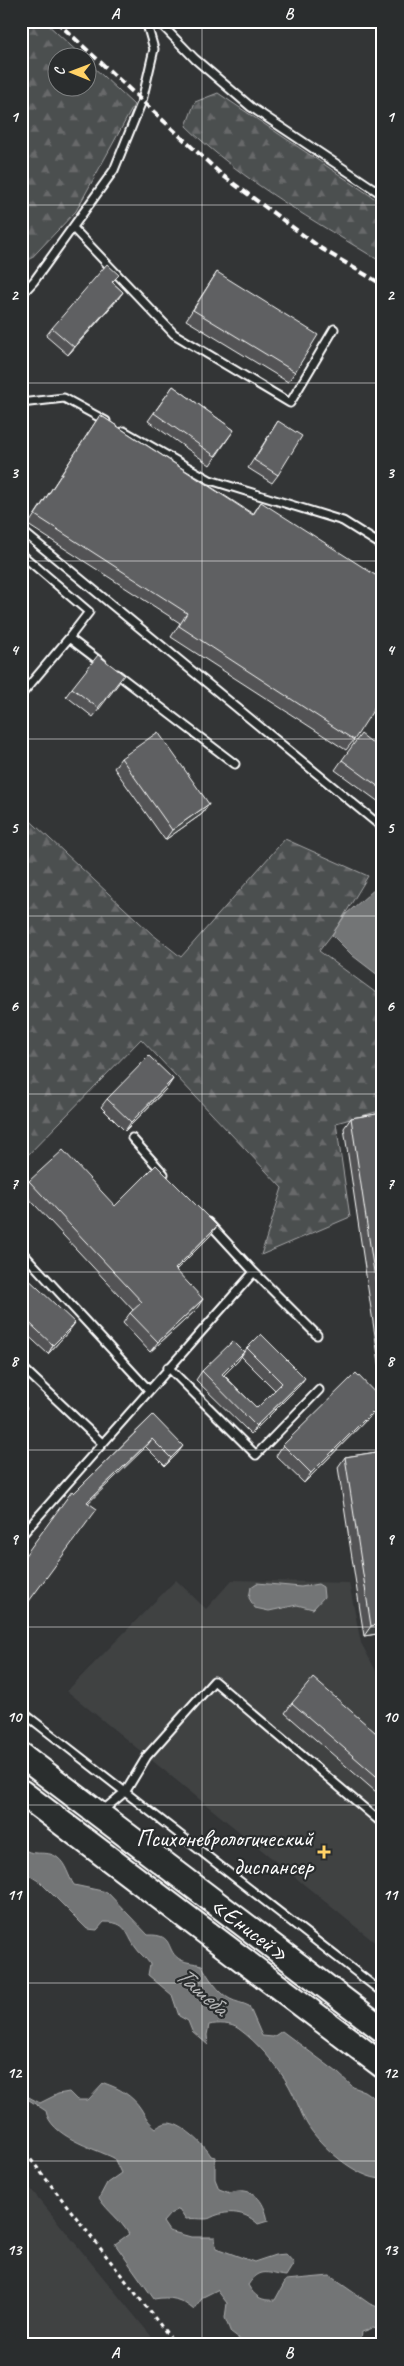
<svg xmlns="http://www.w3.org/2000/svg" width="404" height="2366" viewBox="0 0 404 2366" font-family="Caveat,sans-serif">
  <defs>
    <pattern id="forest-firs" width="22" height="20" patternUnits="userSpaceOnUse" patternTransform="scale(1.25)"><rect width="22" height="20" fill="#4c4f50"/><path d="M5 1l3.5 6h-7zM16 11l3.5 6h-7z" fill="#67696a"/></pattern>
  </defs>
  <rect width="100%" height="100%" fill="#333536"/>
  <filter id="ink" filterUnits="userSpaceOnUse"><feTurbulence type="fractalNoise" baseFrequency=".02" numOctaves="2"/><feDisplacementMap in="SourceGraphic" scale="10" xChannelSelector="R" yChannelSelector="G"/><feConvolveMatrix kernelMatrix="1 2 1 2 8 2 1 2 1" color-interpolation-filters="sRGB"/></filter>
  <g filter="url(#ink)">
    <path fill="#404243" d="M176,1580l30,29 26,-29 117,3 12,60 22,41v265l-316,-258z
      M21,2177l126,154 11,14h-137z"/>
    <path fill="url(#forest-firs)" stroke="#a6a7a8" d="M21,21h23l39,36 -25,1v30h30v-26l46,43 -58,106 -55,58z
      M218,93l165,111v59c-68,-42 -140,-81 -197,-137l9,-24z
      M21,812l131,122 29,23 104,-118 83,37 -32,53 -17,22 64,47v112l-47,13 14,94 -89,38 21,-67 -141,-149 -120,123z"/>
    <path fill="#737576" stroke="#abacad" d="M383,882v97l-30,-23 -21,-21 14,-21z
      M257,1583l44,4 17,-3 5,3 1,10 -11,12 -16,-4 -28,6 -14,-3 -6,-10 2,-11z
      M21,1846c10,13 25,2 37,12 8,6 10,18 16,27l33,7 41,43c28,-1 16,16 33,25 6,3 14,3 21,5 4,10 18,29 28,34 6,3 13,4 19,7l13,30 11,1 9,-6 55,41 16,15 11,4 19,13v75c-26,0 -63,-33 -76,-55 -7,-12 -11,-26 -18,-38 -11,-20 -32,-44 -50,-57 -8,-6 -21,-6 -30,-4l-2,10 1,10 -16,-14 -4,-10 -9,-5 -7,-21 -24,-20 2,-11c-4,-6 -10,-10 -14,-16 -11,-15 -8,-26 -32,-26l-7,8 -10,-1 -47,-47 -19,-12z
      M104,2083c15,5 29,13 37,26 5,8 7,13 15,19 3,-2 8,-5 11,-5 14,-1 38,22 44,33l4,1v22l4,10 11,4c23,-8 34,7 38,28l-10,3c-11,-11 -26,-14 -41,-9 -4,1 -7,4 -11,4 -8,0 -13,-1 -20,0l-7,-10 -9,5 -7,8 6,9 22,6h24l1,11 38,14 21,-7 11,-1 8,9 -8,13c-18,-2 -25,-10 -38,9 7,12 13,16 27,15l11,-20 44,-4 40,28 13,5v22l-10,-3 -11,4 -2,13h-113l-16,-12 -6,-15 2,-15 -10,-13 -14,7 -9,13c-13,-11 -23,-14 -40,-11l-39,-55 14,-10c-9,-15 -21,-22 -30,-36l8,-15 14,-10 -7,-15c-21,-10 -64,-22 -68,-47l-17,-11 -8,-2v-5l19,10 18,-9 11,-2 8,8h11z"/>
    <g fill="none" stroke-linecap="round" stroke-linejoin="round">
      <defs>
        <path id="service" d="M158,21l37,38 56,48 132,88
          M73,228l101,106 116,69 44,-74
          M21,295l13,-14 80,-111 28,-69 12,-52 -8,-28
          M21,403l43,-5 42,23
          M124,431l86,49 133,41 40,25
          M21,530l362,298
          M21,554l68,58 -20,26 33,25
          M117,674l118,90
          M21,695l48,-57
          M132,1138l32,36
          M208,1222l46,50
          M21,1251l127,138
          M21,1366l81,77
          M168,1367l88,88 63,-65
          M21,1536l233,-264 63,63
          M21,1711l362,282
          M101,1812l25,-21 21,-35 67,-75 169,143"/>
        <path id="trunk" d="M21,1755l362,275
          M21,1792l362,274"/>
      </defs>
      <use href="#service" stroke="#fff" stroke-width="11"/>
      <use href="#trunk" stroke="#fff" stroke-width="28"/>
      <path stroke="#fff" stroke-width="3" stroke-dasharray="4 4" stroke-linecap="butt" d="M21,2147l155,198"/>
      <use href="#service" stroke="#2a2d2e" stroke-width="7"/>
      <use href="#trunk" stroke="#2a2d2e" stroke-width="24"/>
      <path stroke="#fff" stroke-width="4" stroke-dasharray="8 4" stroke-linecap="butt" d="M56,21l166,154 100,74 61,36"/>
    </g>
    <path fill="#525354" stroke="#fff" fill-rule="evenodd" d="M217,272l78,100 -7,10 -102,-62z
      M113,283l10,9 -6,8 -49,55 -22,-19 6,-8z
      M173,386l61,44 -24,35 -62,-44z
      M100,415l153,99 8,-12 93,238 -8,10 -175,-113 9,-14 -152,-98z
      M278,421v54l-6,8 -24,-15z
      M119,683l-26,34 -27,-21 6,-8z
      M383,751v54l-48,-35 7,-10z
      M121,758l88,46 -7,10 -37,26 -51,-72z
      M173,1079l-6,9 -42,43 -24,-24 6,-8z
      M383,1113v276l-39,-261 7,-10z
      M29,1181l86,25 95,30 -34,34 20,40 -46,42 -27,-29 7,-10 3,-3 -111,-119z
      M21,1272l48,59 -21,23 -27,-25z
      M247,1348l52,38 -48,48 -55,-54 6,-9 42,-19zM241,1356l34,34 -18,18 -33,-33 14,-14z
      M376,1410l-72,73 -28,-27 7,-11z
      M153,1415l24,39 -12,12 -19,-19 -72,46z
      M383,1451v182l-19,3 -26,-169 7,-10z
      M292,1703l91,36v59l-98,-85z"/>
    <path fill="#424445" stroke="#fff" d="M123,292l-6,8 -49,55 6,-8z
      M209,804l-7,10 -37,26 7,-10z
      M173,1079l-6,9 -42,43 6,-9z
      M217,1226l-7,10 -43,43 8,-10z
      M203,1299l-7,11 -46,42 8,-10z
      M75,1323l-6,8 -21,23 5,-9z
      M244,1352l-6,9 -21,21 5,-8z
      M305,1378l-6,8 -48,48 5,-8z
      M383,1401l-7,9 -72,73 7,-10z
      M152,1439l-6,8 -65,63 6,-8z
      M183,1446l-6,8 -12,12 6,-8z
      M383,1624v9l-19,3 7,-10z"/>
    <path fill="#5f6162" stroke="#fff" d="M107,264l12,11 -7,7 11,10 -49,55 -22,-19z
      M217,272l101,63 -23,37 -102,-62z
      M173,386l61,44 -19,26 -61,-43z
      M100,415l153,100 8,-13 122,78v115l-29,45 -175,-114 8,-13 -152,-98z
      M278,421l24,15 -24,39 -24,-15z
      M98,655l26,20 -26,33 -26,-20z
      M158,732l51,72 -37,26 -51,-72z
      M361,734l22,17v39l-41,-30z
      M149,1056l24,23 -42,43 -24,-23z
      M383,1113v219l-32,-214z
      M63,1150l52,56 41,-41 61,61 -42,43 28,30 -45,43 -28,-29 12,-11 -113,-121z
      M21,1272l54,51 -22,22 -32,-30z
      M261,1334l44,44 -49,48 -54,-55 31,-30 11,11 -22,22 35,34 25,-25 -35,-35z
      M356,1373l27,28 -72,72 -28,-28z
      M21,1403l6,5 -6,6z
      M153,1415l30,31 -12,12 -19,-19 -65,63 10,7 -76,103v-51l51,-70 2,2z
      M383,1451v173l-12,2 -26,-169z
      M313,1678l70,61v43l-91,-79z"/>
  </g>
  <path fill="none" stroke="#fff" stroke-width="1" stroke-opacity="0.55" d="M202,21v2324M21,205h362M21,383h362M21,561h362M21,739h362M21,916h362M21,1094h362M21,1272h362M21,1450h362M21,1627h362M21,1805h362M21,1983h362M21,2161h362"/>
  <path fill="#ffd166" stroke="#2a2d2e" stroke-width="2" d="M321.5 1844.5h5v5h5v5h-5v5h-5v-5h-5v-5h5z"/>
  <g text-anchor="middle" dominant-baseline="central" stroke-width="4.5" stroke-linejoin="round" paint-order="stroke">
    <g font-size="24" fill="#fff" stroke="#2a2d2e" text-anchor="end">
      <text x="313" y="1838">Психоневрологический<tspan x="313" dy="28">диспансер</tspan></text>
    </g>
    <g font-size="24" fill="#fff" stroke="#2a2d2e">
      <text transform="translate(250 1929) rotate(37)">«Енисей»</text>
    </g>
    <g font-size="25" font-style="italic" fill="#b2b3b4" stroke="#2a2d2e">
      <text transform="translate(202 1991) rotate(41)">Ташеба</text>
    </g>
  </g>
  <rect width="404" height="2366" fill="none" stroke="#2a2d2e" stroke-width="55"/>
  <g transform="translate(72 72) rotate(271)"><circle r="24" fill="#2a2d2e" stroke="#7f8182"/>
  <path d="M0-4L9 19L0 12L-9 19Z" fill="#ffd166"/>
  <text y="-8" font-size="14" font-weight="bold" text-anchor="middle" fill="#ffffff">С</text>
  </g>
  <rect x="28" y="28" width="348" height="2310" fill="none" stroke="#fff" stroke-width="2"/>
  <g font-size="16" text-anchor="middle" font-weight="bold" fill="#fff">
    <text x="115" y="19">A</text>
    <text x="289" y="19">B</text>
    <text x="14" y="122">1</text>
    <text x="390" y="122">1</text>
    <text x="14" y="300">2</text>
    <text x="390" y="300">2</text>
    <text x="14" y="478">3</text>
    <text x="390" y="478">3</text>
    <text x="14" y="655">4</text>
    <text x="390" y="655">4</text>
    <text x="14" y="833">5</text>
    <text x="390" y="833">5</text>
    <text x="14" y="1011">6</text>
    <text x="390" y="1011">6</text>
    <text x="14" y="1189">7</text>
    <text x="390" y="1189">7</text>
    <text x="14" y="1366">8</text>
    <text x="390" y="1366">8</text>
    <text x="14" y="1544">9</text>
    <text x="390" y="1544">9</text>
    <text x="14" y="1722">10</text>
    <text x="390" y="1722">10</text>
    <text x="14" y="1900">11</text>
    <text x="390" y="1900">11</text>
    <text x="14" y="2078">12</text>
    <text x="390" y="2078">12</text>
    <text x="14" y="2255">13</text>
    <text x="390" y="2255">13</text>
    <text x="115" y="2358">A</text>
    <text x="289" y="2358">B</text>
  </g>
</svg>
